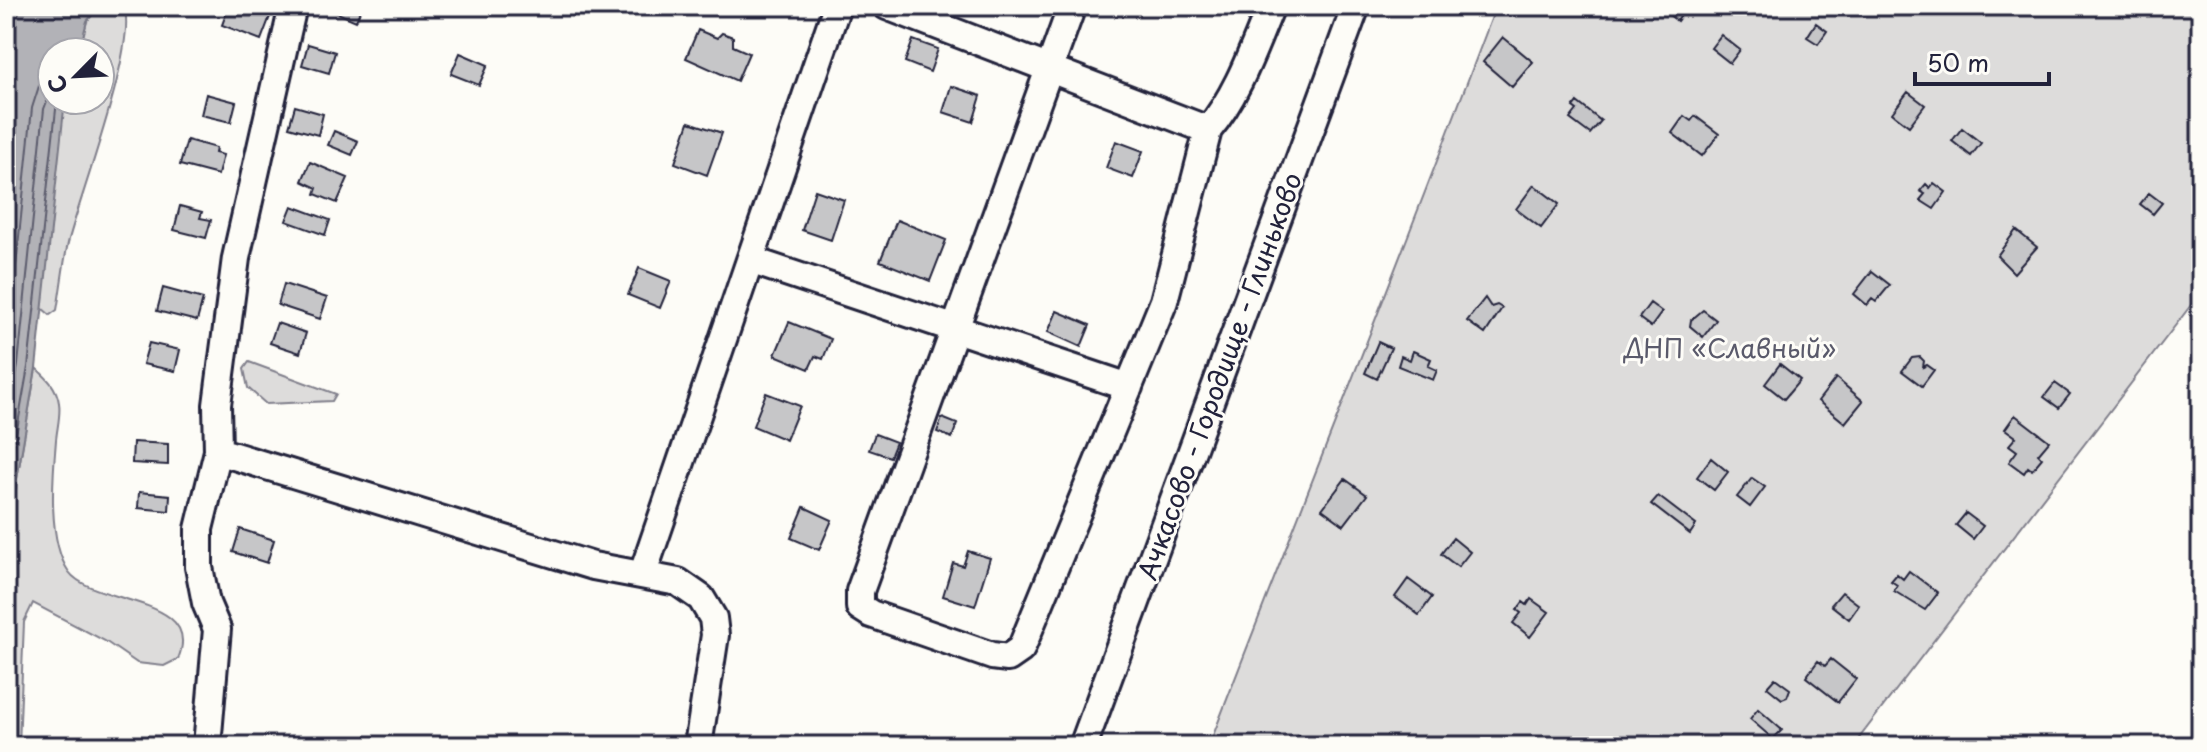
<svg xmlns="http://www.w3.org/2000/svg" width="2207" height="752" viewBox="0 0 2207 752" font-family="'Playpen Sans',sans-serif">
  <rect width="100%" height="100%" fill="#fdfcf7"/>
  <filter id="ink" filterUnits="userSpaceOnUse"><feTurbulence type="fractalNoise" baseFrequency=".0125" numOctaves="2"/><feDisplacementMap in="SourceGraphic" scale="16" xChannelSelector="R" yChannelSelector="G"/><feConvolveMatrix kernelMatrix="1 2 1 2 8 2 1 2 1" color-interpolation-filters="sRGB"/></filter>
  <g filter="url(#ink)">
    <path fill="#dddcdb" stroke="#807f8b" stroke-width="2" d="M100,6h23c18,29 -45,196 -55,237 -5,22 -7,45 -11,67l-7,5 -8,-7 20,-196 3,-12h35v-48h-21l8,-31z
      M1496,6h705v286l-348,454h-644c95,-247 194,-492 287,-740z
      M249,362l87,32 -4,7 -66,3 -18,-16 -4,-19z
      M36,368c11,10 21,19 23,35 2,11 -2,25 -3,37 -3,35 -9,101 13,132 24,33 136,24 109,87l-14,7 -27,-3 -32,-22 -72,-38 -9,19 -5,124h-13v-203z"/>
    <path fill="#b2b2b7" stroke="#787885" stroke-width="2" d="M6,6h94l-13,15 -8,31h-27v48h13l-29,268 -30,175z"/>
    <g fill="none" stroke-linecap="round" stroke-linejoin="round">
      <path stroke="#5c5c6d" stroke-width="2" d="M6,365l26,-257 7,-22 13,-12
        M6,429l12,-64 26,-256 8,-21
        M6,492l22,-125 29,-267"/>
    </g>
    <path fill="#c6c6c8" stroke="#22223b" stroke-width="2" d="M229,6h45l-13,34 -39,-15z
      M337,6h19l5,2 -5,13 -21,-9z
      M1658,6h30l-11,15z
      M1816,23l11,8 -9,13 -11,-7z
      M698,30l19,8 5,-5 11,4v9l16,7 -12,28 -51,-23z
      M1721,35l19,15 -10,13 -19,-15z
      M1503,37l30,25 -21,25 -29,-25z
      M913,40l25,9 -8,23 -25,-10z
      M308,44l27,8 -6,21 -27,-8z
      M460,53l28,12 -9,20 -28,-11z
      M951,86l30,10 -8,26 -30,-10z
      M1908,92l17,13 -16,21 -17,-13z
      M206,94l30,8 -5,20 -30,-7z
      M1577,102l24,19 -11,13 -20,-15 7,-9 -4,-3z
      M295,106l28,8 -5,21 -29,-8z
      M1684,116l7,5 4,-5 24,18 -17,22 -30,-23z
      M689,122l33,11 -15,42 -32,-12z
      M1962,128l19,15 -10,13 -19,-15z
      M334,131l24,10 -6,14 -24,-10z
      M187,140l29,8 -1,5 8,2 -5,20 -38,-10z
      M1116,141l27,10 -10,27 -27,-10z
      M310,162l38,16 -11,25 -22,-9 2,-6 -15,-7z
      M1934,183l12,9 -12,17 -14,-9 5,-6 -5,-3 6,-7 4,4z
      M1534,185l25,19 -18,24 -25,-19z
      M815,190l29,10 -13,40 -29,-10z
      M2149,193l13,10 -9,11 -13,-10z
      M180,206l22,6 -2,6 11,2 -5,18 -32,-8z
      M292,206l38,14 -5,15 -39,-14z
      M897,220l49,20 -16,41 -50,-20z
      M2016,230l21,17 -23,26 -17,-17z
      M639,268l32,13 -11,27 -32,-13z
      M1872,271l18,14 -14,17 -4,-3 -5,6 -13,-11z
      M284,284l43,14 -7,21 -42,-14z
      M163,288l40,11 -6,22 -40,-10z
      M1485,298l6,9 6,-2 5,3 -17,26 -18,-13z
      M1650,303l12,9 -11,15 -12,-9z
      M1703,310l13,10 -13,17 -13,-11 1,-6z
      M1057,311l33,14 -9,22 -33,-15z
      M789,322l42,17 -8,20 -8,-3 -6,13 -34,-14z
      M277,323l29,10 -6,20 -30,-10z
      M1378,342l13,6 -14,31 -12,-6z
      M149,343l31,7 -5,21 -32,-7z
      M1413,351l18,8 -3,7 9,4 -4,10 -35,-14 3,-10 9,4z
      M1920,357l4,4 -1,6 4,-2 7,5 -12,16 -20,-15 10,-13z
      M1780,364l20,16 -16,19 -19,-15z
      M1836,378l27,23 -18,22 -27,-22z
      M2055,383l15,11 -11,14 -15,-11z
      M766,393l34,13 -14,34 -33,-14z
      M2015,415l34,26 -11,13 4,4 -10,12 -4,-3 -4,6 -15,-11 8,-11 -8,-6 7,-8 -11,-8z
      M942,418l15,6 -5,14 -15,-6z
      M875,434l21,8 -6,15 -21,-7z
      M133,442l35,2v21l-36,-2z
      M1711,458l17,14 -14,18 -17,-13z
      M1752,478l13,9 -15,20 -13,-10z
      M1345,479l22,16 -23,30 -22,-16z
      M139,492l31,3 -1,16 -31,-3z
      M1658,496l38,29 -6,9 -39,-30z
      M804,507l28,13 -13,30 -28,-12z
      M1966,513l17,13 -10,13 -17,-14z
      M240,529l34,11 -7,23 -34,-11z
      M1453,538l17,14 -12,15 -17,-13z
      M968,551l22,7 -15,48 -32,-10 10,-33 10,3z
      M1909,571l29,22 -13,17 -31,-19 3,-6 -6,-4 6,-7 6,5z
      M1408,579l24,18 -13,18 -24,-18z
      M1842,592l17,13 -10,14 -18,-14z
      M1531,599l18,13 -19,25 -17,-14 8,-10 -4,-3 6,-8 4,3z
      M1831,659l25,20 -18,23 -32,-25 12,-16 7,5z
      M1775,678l15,11 -3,8 -5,2 -15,-12z
      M1758,709l24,21 -9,9 -23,-20z
      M1298,735l14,11h-22z
      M127,737l28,6v3h-30z"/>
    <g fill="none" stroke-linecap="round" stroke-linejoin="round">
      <defs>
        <path id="minor" d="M887,6l321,124
          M1072,6l-212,585v16l11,7 121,42 16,2 13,-9 143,-348 44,-171c30,-36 45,-81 63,-124
          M750,260l379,127
          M218,451l375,115 85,16 23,16 12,20 2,17 -17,111
          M643,573l194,-567
          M207,746l10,-117 -11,-26 -7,-36v-38l19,-78 -1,-46 19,-147 57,-252
          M1083,746l273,-740"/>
      </defs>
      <use href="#minor" stroke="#22223b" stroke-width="32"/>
      <use href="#minor" stroke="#fdfcf7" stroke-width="26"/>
    </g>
  </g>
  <g text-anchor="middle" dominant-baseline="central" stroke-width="6" stroke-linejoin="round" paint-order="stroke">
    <g font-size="26" fill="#5a5a6b" stroke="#fdfcf7">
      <text x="1730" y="347">ДНП «Славный»</text>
    </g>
    <g font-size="26" fill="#22223b" stroke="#fdfcf7">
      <text transform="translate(1219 376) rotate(-70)">Ачкасово - Городище - Глиньково</text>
    </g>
  </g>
  <rect width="2207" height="752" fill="none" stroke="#fdfcf7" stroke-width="32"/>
  <rect x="16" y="16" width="2175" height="720" fill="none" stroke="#22223b" stroke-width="3" filter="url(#ink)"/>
  <g transform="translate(76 76) rotate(246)"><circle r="38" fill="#fdfcf7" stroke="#a5a5ac" stroke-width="2"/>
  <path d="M0-6L14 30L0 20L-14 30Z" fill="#22223b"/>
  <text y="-12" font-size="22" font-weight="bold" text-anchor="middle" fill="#22223b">С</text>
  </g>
  <path d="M1915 72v12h134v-12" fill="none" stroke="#22223b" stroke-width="4"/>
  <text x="1927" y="72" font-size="24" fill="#22223b" stroke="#fdfcf7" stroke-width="6" paint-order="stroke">50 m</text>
</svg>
